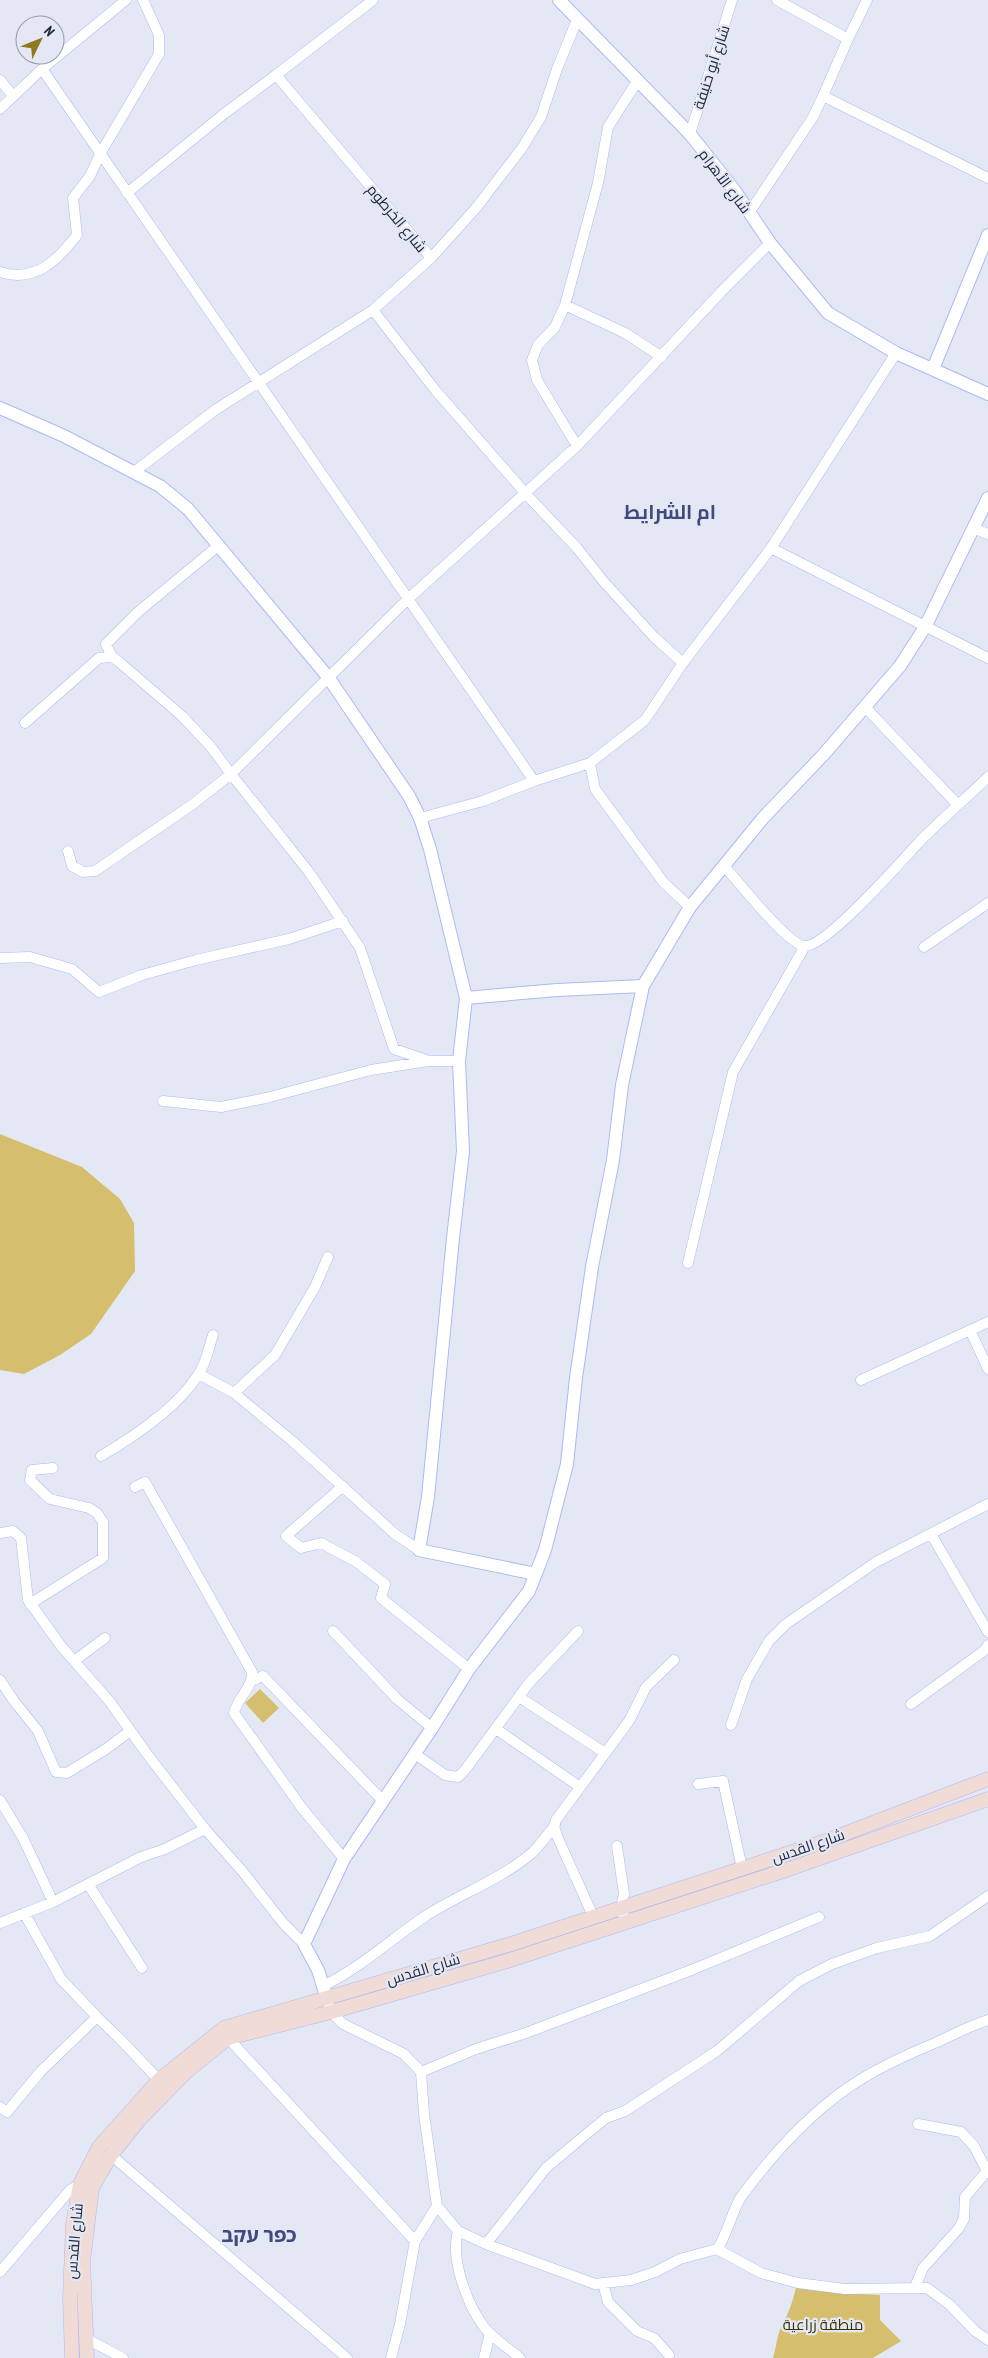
<svg xmlns="http://www.w3.org/2000/svg" width="988" height="2358" viewBox="0 0 988 2358" font-family="'PT Sans Narrow',Cairo,'Noto Sans Hebrew',sans-serif">
  <rect width="100%" height="100%" fill="#e4e8f4"/>
  <path fill="#d5bf6f" d="M0,1134l82,33 38,32 14,24 1,48 -44,63 -31,21 -36,19 -24,-4z
    M260,1689l19,19 -16,15 -18,-20z
    M796,2287l45,6 39,2v25l21,21 -28,17h-100c3,-10 4,-21 8,-31 7,-13 12,-25 15,-40z"/>
  <g fill="none" stroke-linecap="round" stroke-linejoin="round">
    <defs>
      <path id="minor" d="M373,0l-97,75 155,183
        M777,0l71,39 -25,57 165,82
        M848,39l19,-39
        M42,69l492,712
        M0,80l13,16
        M0,109l42,-40 84,-69
        M690,134l42,-134
        M127,193l98,-80 51,-38
        M749,213l64,-96 10,-21
        M0,272c35,11 57,-11 77,-37l-4,-37 17,-22 10,-22 59,-100v-19l-16,-35
        M565,305l60,28 37,24
        M373,310l63,81 90,103 51,54 27,34 50,55 29,26
        M577,446l-40,-66 -5,-20 6,-15 17,-18 10,-22 33,-122 10,-56 30,-47
        M134,472l81,-62 158,-100 58,-52 45,-50 46,-60 19,-31 16,-48 20,-49
        M973,528l15,6
        M771,548l217,110
        M112,657l-6,-13 32,-32 80,-66
        M865,707l93,98
        M25,723l74,-65 13,-1 6,4 64,55 29,31 20,27 -38,30 -98,67 -12,1 -11,-6 -4,-15
        M590,763l5,26 69,94 26,24
        M420,818l63,-17 51,-20 56,-18 55,-43 38,-57 88,-115 125,-195
        M724,866c15,16 62,77 80,80 21,3 100,-88 117,-106 22,-22 45,-42 67,-63
        M924,947l64,-44
        M0,958l30,-1 42,12 27,23 43,-17 54,-15 93,-21 54,-18
        M459,1061h-30l-35,-12 -34,-101 -51,-76 -78,-98 176,-174 170,-154 144,-154 49,-49
        M163,1101l58,6 45,-9 105,-28 57,-9
        M328,1257l-13,30 -40,68 -41,38 57,47 104,94 24,16
        M688,1263l45,-191 72,-126
        M970,1330l18,39
        M199,1374l35,19
        M861,1380l127,-58
        M101,1456c34,-20 76,-48 97,-81 8,-11 11,-28 15,-40
        M343,1486l-57,50 15,12 20,-5 34,18 30,23 -4,14 88,71
        M135,1487l10,-5 107,190c1,16 -15,26 -18,41l68,95 42,51
        M0,1533l13,-2 8,7 7,62 33,46 49,56 37,52 58,75 38,43 40,51 21,21
        M931,1534l57,98
        M30,1604l73,-46v-36l-6,-9 -8,-5 -39,-9 -20,-19 2,-10 21,-2
        M333,1631l64,68 35,29
        M74,1661l31,-23
        M0,1680l14,21 24,30 18,41 11,1 39,-24 24,-18
        M253,1680l10,-4 119,124
        M519,1697l86,56
        M911,1704l74,-54 3,-5
        M731,1725l16,-46 22,-38 17,-17 90,-62 112,-58
        M496,1729l84,58
        M415,1754l30,21 13,2 7,-7 64,-87 49,-52
        M698,1784l25,-3 19,87
        M0,1800l23,38 30,64
        M617,1846l7,48 -3,13 5,16
        M88,1884l54,84
        M24,1913l37,66 36,38
        M593,1916l-36,-80 -3,-10 2,-6 73,-99 17,-34 28,-27
        M0,1923l53,-21 88,-45 24,-8 40,-20
        M323,1986c37,-18 67,-46 101,-69 35,-23 77,-37 109,-65 8,-8 15,-18 22,-27
        M327,1999l4,13 12,12 61,30 17,18 3,42 13,92 -22,35 -15,83 -9,34
        M228,2038l187,203
        M421,2072l55,-23 50,-16 168,-64 125,-52
        M0,2107l7,5 34,-41 56,-54 23,22 39,41
        M111,2155l236,203
        M437,2206l21,25 28,13 60,-76 38,-32 22,-18 19,-7 92,-60 82,-70 33,-17 45,-16 53,-12 58,-40
        M458,2231c-8,28 9,73 26,96 10,12 24,21 36,31
        M486,2244l109,40 36,-4 24,-8 25,-13 37,-10 44,24 37,10 47,6 82,-1 23,17 25,26 13,9
        M717,2249c8,-9 15,-38 24,-52 33,-45 74,-90 122,-119 23,-14 48,-25 72,-35 18,-8 34,-17 53,-23
        M0,2272l70,-82 10,-6
        M603,2283l5,19 29,29 17,7 15,17
        M915,2287l8,-19 36,-40 5,-9 1,-22 22,-26 -13,-25 -13,-14 -43,-8
        M85,2338l38,20
        M484,2358l6,-25"/>
      <path id="tertiary" d="M559,0l131,134 45,57 35,52 58,70 68,40 92,41
        M933,369l55,-134
        M0,408l64,28 96,50 28,23 140,168 81,119 11,22 10,31 36,149 91,-8 86,-4
        M466,998l-7,63 4,90 -10,87 -25,259 -9,53 117,24
        M327,1999l-9,-29 -14,-26 40,-85 88,-131 37,-59 60,-78 16,-41 22,-86 9,-86 16,-111 21,-107 9,-75 21,-99 47,-79 73,-89 61,-64 76,-88 25,-39 63,-129"/>
      <path id="secondary" d="M72,2358l-2,-61 3,-73 7,-40 19,-37 60,-67 65,-52 287,-84 312,-102 165,-63
        M87,2358l-4,-97 9,-73 19,-33 28,-35 47,-48 42,-34 103,-26 176,-51 282,-92 199,-70"/>
    </defs>
    <use href="#minor" stroke="#acbaf5" stroke-width="11"/>
    <use href="#tertiary" stroke="#acbaf5" stroke-width="14"/>
    <use href="#secondary" stroke="#acbaf5" stroke-width="15"/>
    <use href="#minor" stroke="#fff" stroke-width="10"/>
    <use href="#tertiary" stroke="#fff" stroke-width="12"/>
    <use href="#secondary" stroke="#f0dbd6" stroke-width="14"/>
  </g>
  <g text-anchor="middle" dominant-baseline="central" stroke-width="4.5" stroke-linejoin="round" paint-order="stroke">
    <g font-size="15" fill="#23283f" stroke="#e4e8f4">
      <text transform="translate(711 67) rotate(-72)">شارع أبو حنيفة</text>
      <text transform="translate(725 181) rotate(53)">شارع الأهرام</text>
      <text transform="translate(397 218) rotate(50)">شارع الخرطوم</text>
      <text transform="translate(808 1846) rotate(-19)">شارع القدس</text>
      <text transform="translate(423 1969) rotate(-17)">شارع القدس</text>
      <text transform="translate(74 2241) rotate(-85)">شارع القدس</text>
    </g>
    <g font-size="15" fill="#3b3001" stroke="#e4e8f4">
      <text x="823" y="2324">منطقة زراعية</text>
    </g>
    <g font-size="20" font-weight="bold" fill="#404a7d" stroke="#e4e8f4">
      <text x="670" y="512">ام الشرايط</text>
      <text x="259" y="2235">כפר עקב</text>
    </g>
  </g>
  <g transform="translate(40 40) rotate(47)"><circle r="24" fill="#e4e8f4" stroke="#979bac"/>
  <path d="M0-4L9 19L0 12L-9 19Z" fill="#907a20"/>
  <text y="-8" font-size="14" font-weight="bold" text-anchor="middle" fill="#23283f">N</text>
  </g>
</svg>
